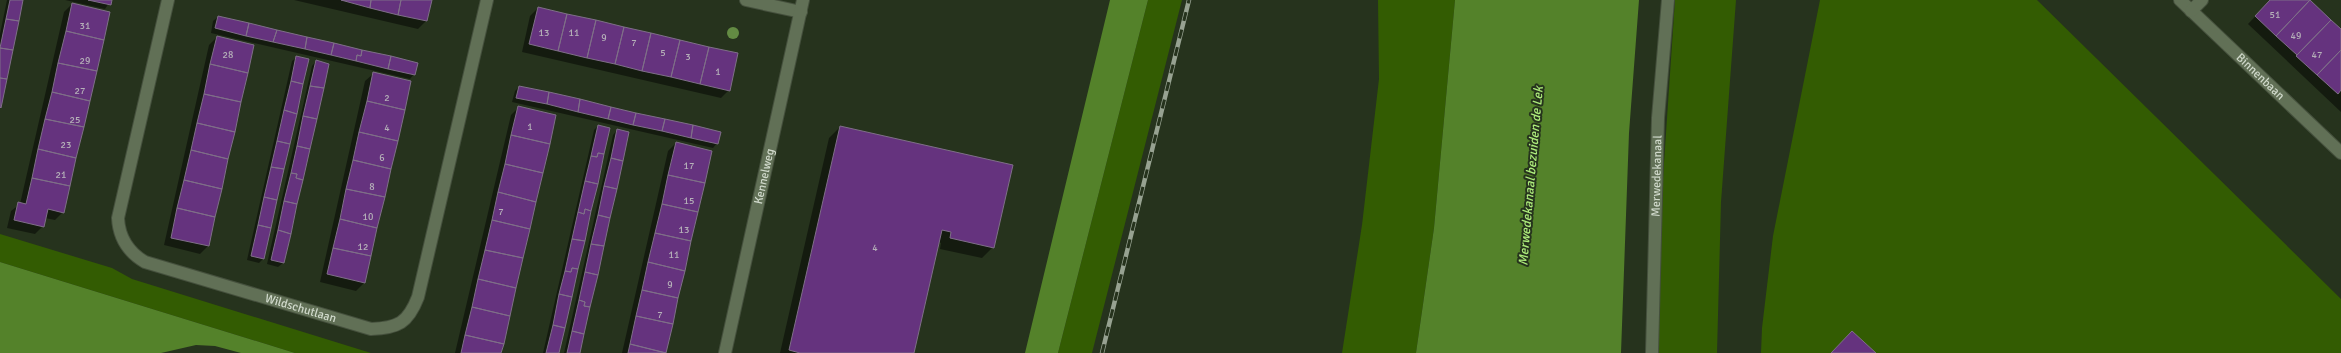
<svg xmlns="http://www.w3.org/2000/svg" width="2341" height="353" viewBox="0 0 2341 353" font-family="Signika,sans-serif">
  <rect width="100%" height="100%" fill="#26331d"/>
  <path fill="#335c02" d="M1148,0h34l-90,353h-34z
    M1378,0h77l-21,228 -18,125h-74l20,-128 17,-146z
    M1675,0h61l-15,202 -4,151h-60l1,-101z
    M1820,0h217l304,299v54h-580l1,-25 11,-92z
    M0,234l112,34 20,11 239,74h14h-90l-295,-91z"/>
  <path fill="#54822a" d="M1110,0h38l-90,353h-33z
    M1455,0h184l-10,133 -8,220h-205l18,-125z
    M0,262l295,91h-54l-26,-7 -19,-1 -35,8h-161z"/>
  <path fill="#0007" d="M7,0h15l-22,107v-73z
    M65,0h46l-6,9z
    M294,0h137l-5,21 -8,8z
    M2271,0h38l32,30v82l-93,-88z
    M72,4l-9,208 -8,8 -10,-2 -2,8 -8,8 -28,-6 4,-17 9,-7 44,-192z
    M538,8l191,82 -8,8 -199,-46 8,-36z
    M218,17l196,57 -4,5 -199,-46 2,-12z
    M217,37l36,9 -45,200 -8,8 -36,-9 45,-200z
    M297,57l-34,202 -4,4 -12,-3 45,-199z
    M316,61l12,3 -45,199 -5,4 -11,-3 45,-198z
    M373,74l-9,209 -8,8 -36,-9 45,-201z
    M519,87l198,56 -4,5 -201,-46 3,-11z
    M519,107l-19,246h-45l56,-238z
    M598,126l-40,227h-15l51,-223z
    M840,127l153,120 -11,11 -42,-9 1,-6 -3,-1 -25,111h-133l49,-215z
    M617,130l-38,223h-15l49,-218z
    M676,143l-11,210h-43l46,-202z"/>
  <path fill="#65337e" stroke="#7f6f88" d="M10,0h13l-4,21 -13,-2z
    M88,0h24l-1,5z
    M341,0h30l-1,8z
    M371,0h30l-3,15 -28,-7z
    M401,0h31l-5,21 -29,-6z
    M2270,0h40l-34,36 -21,-20z
    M2310,0l21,20 -34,35 -21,-19z
    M72,3l38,9 -6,28 -38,-9z
    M538,7l29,7 -9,37 -29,-7z
    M567,14l29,6 -9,38 -29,-7z
    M218,16l31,7 -3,13 -31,-8z
    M6,19l13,2 -6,29 -13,-2z
    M596,20l28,7 -9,37 -28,-6z
    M2331,20l10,9v21l-24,25 -21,-19z
    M249,23l28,7 -4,12 -27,-6z
    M624,27l27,6 -9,38 -27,-7z
    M277,30l30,7 -2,12 -32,-7z
    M66,31l38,9 -7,31 -39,-8z
    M651,33l29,7 -9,37 -29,-6z
    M217,36l37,9 -6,28 -38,-9z
    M307,37l27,6 -3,12 -26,-6z
    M680,40l29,7 -9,37 -29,-7z
    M334,43l28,7 -1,6 -4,-1 -1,6 -25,-6z
    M709,47l29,6 -8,38 -30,-7z
    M0,48l13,2 -6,29 -7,-1z
    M362,50l29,6 -3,13 -32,-8 1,-6 4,1z
    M2341,50v40l-3,4 -21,-19z
    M296,56l13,3 -6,25 -12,-3z
    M391,56l27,7 -3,12 -27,-6z
    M316,60l13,4 -5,24 -14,-2z
    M58,63l39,8 -7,30 -38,-9z
    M210,64l38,9 -7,29 -37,-8z
    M373,72l38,9 -6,29 -38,-9z
    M0,78l7,1 -6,29 -1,-1z
    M291,81l12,3 -6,30 -13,-4z
    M310,86l14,2 -7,31 -14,-3z
    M519,86l30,6 -2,12 -31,-6z
    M52,92l38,9 -6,26 -39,-8z
    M549,92l31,7 -2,13 -31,-8z
    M204,94l37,8 -6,30 -38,-9z
    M580,99l31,8 -3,12 -30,-7z
    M367,101l38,9 -7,31 -39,-9z
    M518,106l38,9 -6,29 -39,-9z
    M611,107l25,6 -3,12 -25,-6z
    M284,110l13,4 -7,30 -13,-3z
    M636,113l29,6 -3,12 -29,-6z
    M303,116l14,3 -7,30 -13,-3z
    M45,119l39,8 -8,31 -38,-9z
    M665,119l28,6 -2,13 -29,-7z
    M197,123l38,9 -7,27 -37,-9z
    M598,125l12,3 -6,26 -6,-1 -1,4 -6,-1z
    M693,125l28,7 -3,12 -27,-6z
    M840,126l173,39 -19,83 -44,-10 1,-6 -9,-2 -28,123h-114l-11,-3z
    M617,129l12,3 -6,29 -12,-3z
    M359,132l39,9 -7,28 -38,-9z
    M511,135l39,9 -7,29 -38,-9z
    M277,141l13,3 -6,25 -13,-2z
    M676,142l36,9 -7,32 -37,-8z
    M297,146l13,3 -7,31 -7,-2 1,-4 -6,-1z
    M38,149l38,9 -6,28 -38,-8z
    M191,150l37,9 -6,30 -38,-9z
    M598,153l6,1 -6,30 -13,-3 6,-25 6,1z
    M611,158l12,3 -6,28 -13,-3z
    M353,160l38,9 -6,28 -39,-8z
    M505,164l38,9 -7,29 -38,-10z
    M271,167l13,2 -7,31 -13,-3z
    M291,173l6,1 -1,4 7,2 -6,24 -13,-3z
    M668,175l37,8 -7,29 -36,-8z
    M32,178l38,8 -6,27 -16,-4 -4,18 -30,-7 4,-18 8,2z
    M184,180l38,9 -7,28 -38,-9z
    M585,181l13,3 -7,27 -6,-2 -1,5 -6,-2z
    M604,186l13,3 -7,29 -12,-3z
    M346,189l39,8 -8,31 -37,-9z
    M498,192l38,10 -6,27 -38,-9z
    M264,197l13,3 -6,28 -13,-3z
    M284,201l13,3 -6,30 -13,-4z
    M662,204l36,8 -7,29 -36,-8z
    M177,208l38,9 -6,29 -38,-8z
    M585,209l6,2 -6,30 -13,-2 6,-27 6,2z
    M598,215l12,3 -6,28 -13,-2z
    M340,219l37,9 -6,28 -38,-8z
    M492,220l38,9 -7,29 -38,-8z
    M258,225l13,3 -7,31 -13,-3z
    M278,230l13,4 -7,29 -13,-3z
    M655,233l36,8 -6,30 -37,-9z
    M572,239l13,2 -7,28 -6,-1 -1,4 -6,-1z
    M591,244l13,2 -6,29 -13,-3z
    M333,248l38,8 -6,27 -38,-9z
    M485,250l38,8 -7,30 -38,-9z
    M648,262l37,9 -7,27 -36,-8z
    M572,268l6,1 -6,28 -13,-3 6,-23 6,1z
    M585,272l13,3 -8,32 -6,-1 1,-4 -6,-2z
    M478,279l38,9 -6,28 -38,-9z
    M642,290l36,8 -5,26 -37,-8z
    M559,294l13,3 -7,31 -12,-3z
    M579,300l6,2 -1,4 6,1 -6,27 -12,-3z
    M472,307l38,9 -6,28 -39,-9z
    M636,316l37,8 -7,29 -36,-9z
    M553,325l12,3 -6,25h-13z
    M572,331l12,3 -4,19h-13z
    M1852,331l24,22h-45z
    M465,335l39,9 -3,9h-40z
    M630,344l36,9h-38z"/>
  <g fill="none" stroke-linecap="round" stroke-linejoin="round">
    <defs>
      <g id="minor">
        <path id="s1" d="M168,0l-50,218c1,20 10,34 27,44l226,67c27,-1 37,-6 47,-32l69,-297"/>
        <path d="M746,0l55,12"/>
        <path id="s2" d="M2180,0l161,153"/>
        <path d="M2191,11l11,-11"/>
        <path id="s3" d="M725,353l78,-353"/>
        <path id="s4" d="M1652,353l6,-235 10,-118"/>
      </g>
    </defs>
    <use href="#minor" stroke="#45503d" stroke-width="14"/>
    <use href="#minor" stroke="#617056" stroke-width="12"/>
    <defs>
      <path id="rail" d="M1102,353l87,-353"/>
    </defs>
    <use href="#rail" stroke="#97a291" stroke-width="4.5"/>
    <use href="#rail" stroke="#26331d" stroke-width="3" stroke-dasharray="9" stroke-linecap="butt"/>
  </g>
  <circle fill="#638b43" cx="733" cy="33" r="6"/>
  <g text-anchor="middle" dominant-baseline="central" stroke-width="4" stroke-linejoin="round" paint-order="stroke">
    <g font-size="10" fill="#b5b0b8">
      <text x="2275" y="15">51</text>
      <text x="85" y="26">31</text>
      <text x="544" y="33">13</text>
      <text x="574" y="33">11</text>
      <text x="2296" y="36">49</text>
      <text x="604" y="38">9</text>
      <text x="634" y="43">7</text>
      <text x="663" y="53">5</text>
      <text x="228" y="55">28</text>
      <text x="2317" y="55">47</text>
      <text x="688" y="57">3</text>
      <text x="85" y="61">29</text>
      <text x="718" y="72">1</text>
      <text x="80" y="91">27</text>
      <text x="387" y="98">2</text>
      <text x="75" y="120">25</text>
      <text x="530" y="127">1</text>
      <text x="387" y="128">4</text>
      <text x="66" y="145">23</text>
      <text x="382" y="158">6</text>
      <text x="689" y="166">17</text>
      <text x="61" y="175">21</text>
      <text x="372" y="187">8</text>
      <text x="689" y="201">15</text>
      <text x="501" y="212">7</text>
      <text x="368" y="217">10</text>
      <text x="684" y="230">13</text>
      <text x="363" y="247">12</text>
      <text x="875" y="248">4</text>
      <text x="674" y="255">11</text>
      <text x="670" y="285">9</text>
      <text x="660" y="315">7</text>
    </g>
    <g font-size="12" fill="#d0d9cb" stroke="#26331d">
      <text stroke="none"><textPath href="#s2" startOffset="111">Binnenbaan</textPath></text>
      <text stroke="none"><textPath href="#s3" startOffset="181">Kennelweg</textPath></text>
      <text stroke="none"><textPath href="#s4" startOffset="177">Merwedekanaal</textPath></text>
      <text stroke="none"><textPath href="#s1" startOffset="440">Wildschutlaan</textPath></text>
    </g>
    <g font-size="13" font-style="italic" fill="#aeed7c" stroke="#26331d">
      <text transform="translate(1531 176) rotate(-85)">Merwedekanaal bezuiden de Lek</text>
    </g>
  </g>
</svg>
